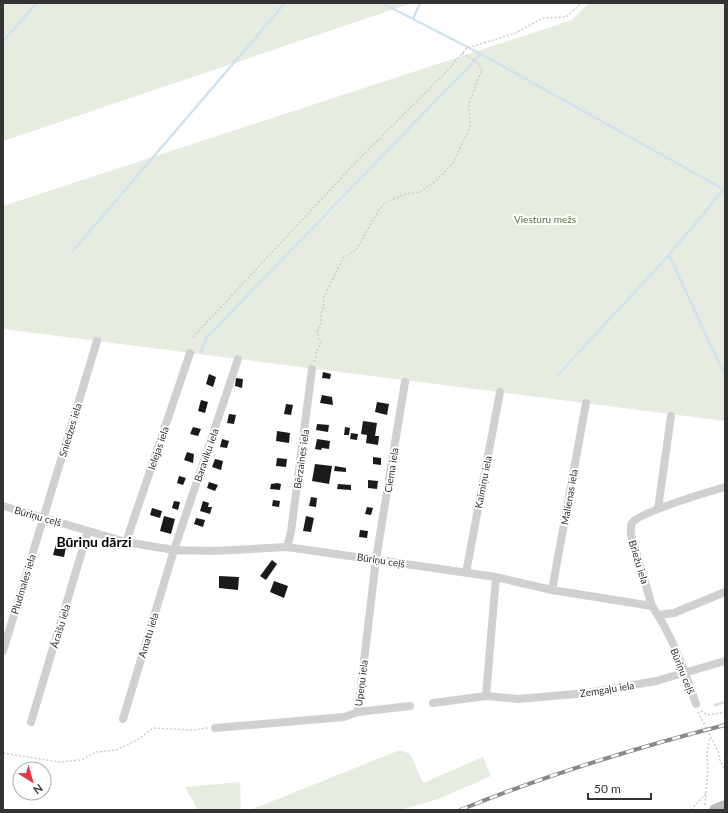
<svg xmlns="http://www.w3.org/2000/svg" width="728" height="813" viewBox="0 0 728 813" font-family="Lato,sans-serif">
  <rect width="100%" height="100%" fill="#fff"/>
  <path fill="#e6ecdf" d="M3,3h409l-409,138z
    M589,3h136v418l-722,-92v-123l569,-186z
    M400,750l10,4 13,29 60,-26 8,19 -53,23 -37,11h-151z
    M240,782l1,28h-43l-13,-23z"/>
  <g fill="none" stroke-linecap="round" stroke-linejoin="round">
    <path stroke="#cfe2ee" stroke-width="2.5" d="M382,3l99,51 244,136
      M413,19l7,-16
      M3,41l34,-38
      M72,252l213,-249
      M669,255l56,121
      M201,352l6,-15 274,-283
      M557,376l112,-121 55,-66
      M715,705l10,-3"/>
  </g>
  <path fill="#1a1a1a" d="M323,372l8,2 -1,5 -8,-1z
    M209,374l7,3 -3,10 -7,-3z
    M236,378l7,1 -1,9 -7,-2z
    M322,395l10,2 1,8 -13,-2z
    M201,400l7,2 -3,11 -7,-2z
    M377,402l12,2 -2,11 -12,-3z
    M286,404l7,1 -2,10 -7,-1z
    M229,414l7,1 -2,9 -7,-1z
    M363,421l14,2 -2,13h4l-1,9 -12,-2 1,-8 -6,-1z
    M317,424l12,1 -1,7 -12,-2z
    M193,427l8,2 -3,7 -8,-2z
    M345,427l5,1 -1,7h-5z
    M277,431l13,2 -1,10 -13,-2z
    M351,433l7,1 -1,6 -7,-1z
    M222,439l7,2 -2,7 -7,-1z
    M317,439l13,2 -1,8 -7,-1 -1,2 -6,-1z
    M187,452l7,2 -1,9 -9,-3z
    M373,457l8,1v7l-8,-1z
    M277,458l10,1 -1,8 -10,-1z
    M215,459l8,2 -2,9 -9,-3z
    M315,464l17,2 -3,18 -17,-3z
    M335,466l11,2v4l-12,-1z
    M179,476l7,2 -3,7 -6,-2z
    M368,480l10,1 -1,8 -9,-1z
    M209,482l9,3 -3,6 -8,-3z
    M277,483l4,1 -1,6 -10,-1 1,-5z
    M338,484l13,1v5l-14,-1z
    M311,497l6,1 -1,9 -7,-1z
    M273,500l7,1 -1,6 -7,-1z
    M174,501l6,1 -2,8 -6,-2z
    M203,501l6,2 -1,4h4l-2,7 -10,-3z
    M367,507l6,1 -2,7 -6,-1z
    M152,508l10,3 -2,7 -10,-3z
    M164,516l11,3 -4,15 -11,-3z
    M306,516l8,2 -3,14 -8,-1z
    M196,518l9,2 -2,7 -9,-3z
    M360,530l8,1 -1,7 -8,-1z
    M56,544l10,3 -2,10 -11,-2z
    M272,560l5,4 -11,16 -6,-4z
    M219,576l20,1 -1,13 -19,-2z
    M274,581l14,5 -4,12 -14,-6z"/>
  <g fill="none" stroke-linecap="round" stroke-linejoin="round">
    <path stroke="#cdcdcd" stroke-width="1.5" stroke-dasharray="2 2" stroke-linecap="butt" d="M193,337l164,-176 88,-88 22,-25 49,-15 27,-15 23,-1 16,-14
      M314,362l3,-12 4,-6 -4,-12 4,-9v-9l3,-7 -1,-8 20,-41 13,-8 23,-40 7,-8 20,-8 14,-2 17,-12 16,-17 17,-36 -1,-24 13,-34 -7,-8 -13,-8
      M701,711l7,4 17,-3
      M698,712l20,39 2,9 5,10
      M3,753l56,9 22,-2 15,-8 20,-2 23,-11 14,-11 40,2 15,-2
      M705,805l3,-36 -1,-15 3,-16
      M654,810v-1
      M691,810l16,-18"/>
    <path stroke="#d0d0d0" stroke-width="8" d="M3,506l123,36 48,8 40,1 73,-4 209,30 56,13 100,16c20,29 33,65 44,98
      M658,509l13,-93
      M126,542l64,-189
      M287,547l4,-15 21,-163
      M466,573l34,-181
      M552,590l34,-187
      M652,606l-21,-71c0,-4 -1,-8 1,-12 8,-11 76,-31 93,-36
      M659,615l15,-2 51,-21
      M3,651l94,-310
      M486,696l10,-119
      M433,703l53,-7 32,3 69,-6 69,-12 69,-20
      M358,712l52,-6
      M123,719l51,-169 64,-191
      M31,722l57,-191
      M215,728l129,-11 14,-5 18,-153 29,-177"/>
    <path stroke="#bdbdbd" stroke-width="12" d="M715,810l10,-4"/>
    <defs>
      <path id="rail" d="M460,810c86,-35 175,-62 265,-85"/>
    </defs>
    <use href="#rail" stroke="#888" stroke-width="4"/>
    <use href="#rail" stroke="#fff" stroke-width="2.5" stroke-dasharray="8" stroke-linecap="butt"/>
  </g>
  <g text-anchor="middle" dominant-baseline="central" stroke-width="4" stroke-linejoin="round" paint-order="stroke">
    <g font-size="10" fill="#56703f" stroke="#fff">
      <text x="545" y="219">Viesturu mežs</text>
    </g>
    <g font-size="10" fill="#333" stroke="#fff">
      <text transform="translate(70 430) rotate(-73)">Sniedzes iela</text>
      <text transform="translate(158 448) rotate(-71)">Ielejas iela</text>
      <text transform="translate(206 455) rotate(-71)">Baraviku iela</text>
      <text transform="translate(301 459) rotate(-82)">Bērzaines iela</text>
      <text transform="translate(391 470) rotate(-81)">Ciema iela</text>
      <text transform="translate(483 482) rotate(-79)">Kaimiņu iela</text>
      <text transform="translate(569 497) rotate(-80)">Malienas iela</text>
      <text transform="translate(38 516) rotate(16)">Būriņu ceļš</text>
      <text transform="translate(381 560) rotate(9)">Būriņu ceļš</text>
      <text transform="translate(639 562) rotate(73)">Briežu iela</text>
      <text transform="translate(23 584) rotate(-73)">Pludmales iela</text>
      <text transform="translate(60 626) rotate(-73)">Āraišu iela</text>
      <text transform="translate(148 635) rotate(-73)">Amatu iela</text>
      <text transform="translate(683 671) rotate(68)">Būriņu ceļš</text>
      <text transform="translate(361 683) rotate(-83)">Upeņu iela</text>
      <text transform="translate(607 689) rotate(-9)">Zemgaļu iela</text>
    </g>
    <g font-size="14" font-weight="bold" fill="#000" stroke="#fff">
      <text x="94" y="541">Būriņu dārzi</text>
    </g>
  </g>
  <rect width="728" height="813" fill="none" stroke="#333333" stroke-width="8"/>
  <g transform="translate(32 781) rotate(143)"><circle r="19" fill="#ffffff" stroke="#adadad"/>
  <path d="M0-3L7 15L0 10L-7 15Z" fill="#e63946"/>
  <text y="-6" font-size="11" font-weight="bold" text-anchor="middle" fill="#333333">N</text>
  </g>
  <path d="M588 793v6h63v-6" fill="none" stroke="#333333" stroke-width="2"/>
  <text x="594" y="793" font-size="12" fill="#333333" stroke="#ffffff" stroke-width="3" paint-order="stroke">50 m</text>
</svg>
